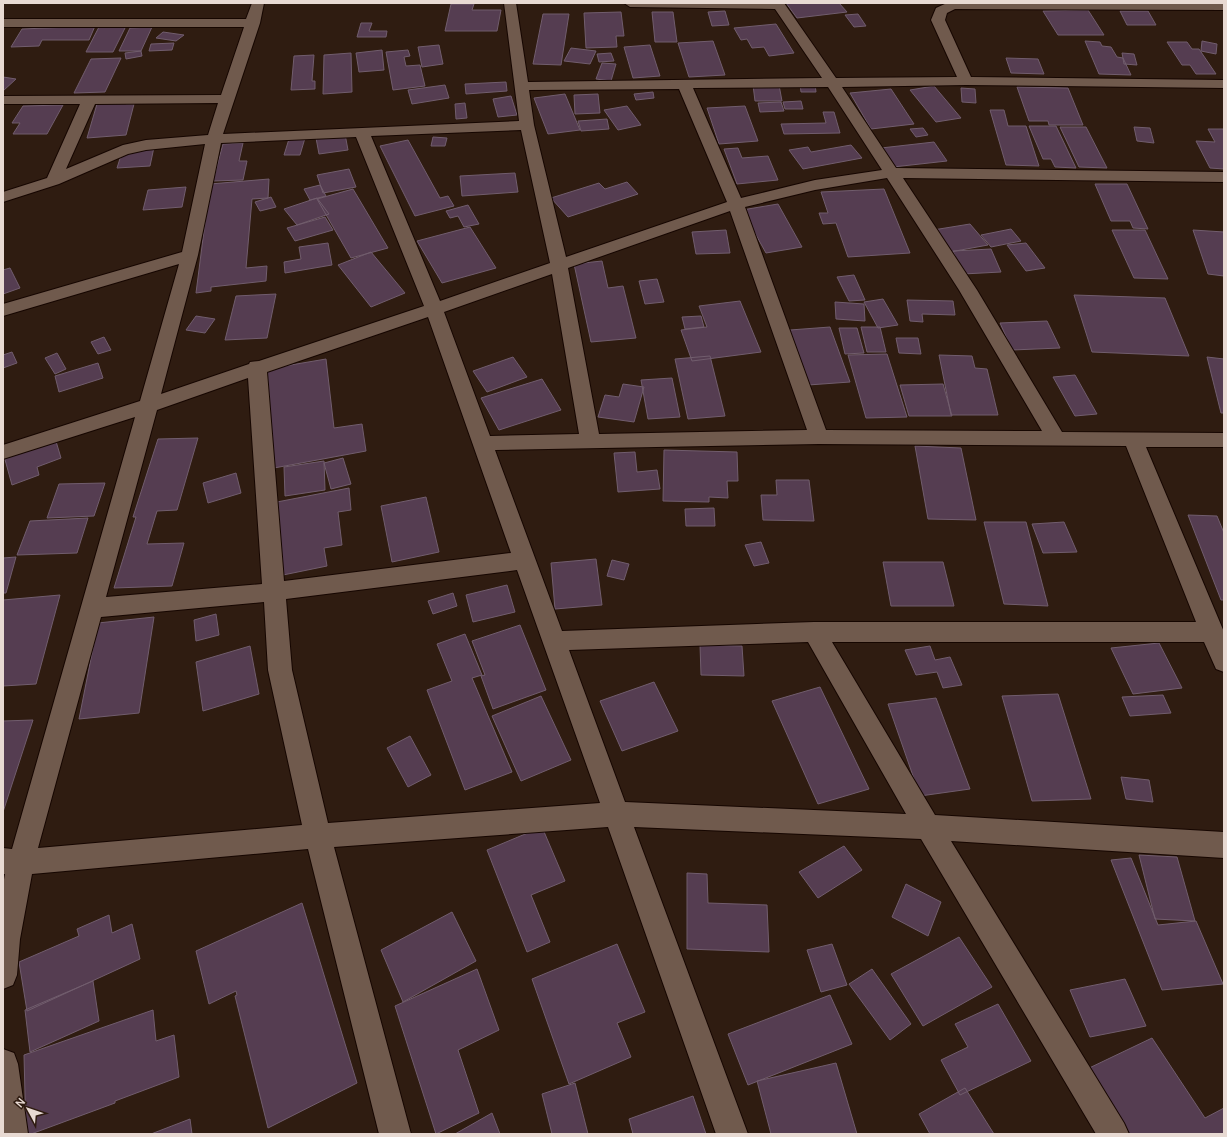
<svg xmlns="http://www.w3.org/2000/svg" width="1227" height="1137" viewBox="0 0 1227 1137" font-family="Manrope,sans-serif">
  <rect width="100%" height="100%" fill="#2f1c11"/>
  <path fill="#553d51" stroke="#715d6d" d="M786,3h53l8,9 -50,6z
    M451,4h23l-2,6h29l-4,21h-52z
    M1088,10l16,25h-46l-15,-24z
    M725,11l4,14 -17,1 -4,-14z
    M1120,11h28l8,14h-29z
    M621,12l3,24h-8l1,11 -31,1 -2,-35z
    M652,12h21l4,30h-22z
    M543,14h26l-8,51 -28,-1z
    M858,14l8,12 -12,1 -9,-12z
    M361,23h11l-3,8h18l-1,6h-29z
    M776,24l18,29 -25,3 -5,-9 -12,1 -5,-9 -6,1 -7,-12z
    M95,26l-6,14h-47l-3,6 -28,1 11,-18z
    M126,26l-13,26h-27l13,-25z
    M152,27l-11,24h-22l11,-23z
    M163,32l21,3 -8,6 -20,-3z
    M713,41l12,34 -36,2 -11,-34z
    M1085,41l15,1 2,4 9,1 6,10 6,1 8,17 -32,-1z
    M1202,41l15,3 -1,10 -15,-3z
    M1167,42h20l5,7h7l17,25h-20l-6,-9h-8z
    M174,43l-2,7 -23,1 2,-7z
    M439,45l4,19 -21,3 -4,-20z
    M650,45l10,31 -27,2 -9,-31z
    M571,48l25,3 -6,13 -26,-3z
    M382,50l2,20 -25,2 -3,-19z
    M408,50l2,6 -6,1 2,9 14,-1 5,21 -32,4 -7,-38z
    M141,51l1,5 -16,3 -1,-6z
    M351,53l1,39 -29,2 1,-39z
    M611,53l3,8 -15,1 -2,-8z
    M1122,53l12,1 3,11 -13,-1z
    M314,55l-2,26h3v8l-24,1 3,-34z
    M121,58l-16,34 -31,1 17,-34z
    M1006,58l32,1 6,15 -33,-1z
    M602,63l14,1 -5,17 -15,-2z
    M3,77l13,2 -13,12z
    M506,82l1,9 -41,3 -1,-10z
    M800,84h15l1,8h-15z
    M445,85l4,13 -37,6 -4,-14z
    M753,85h26l3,16h-27z
    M934,86l27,32 -25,4 -26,-32z
    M1017,87l51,1 15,37h-34l-1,-4h-19z
    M961,88l14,1 1,14 -14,-1z
    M891,89l23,35 -43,5 -21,-36z
    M653,92l1,6 -18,2 -2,-6z
    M565,94l15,36 -32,4 -14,-36z
    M598,94l2,19 -25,1 -1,-19z
    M511,96l6,19 -19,2 -5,-18z
    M801,101l2,8h-18l-2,-7z
    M127,102l-1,2h8l-8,31 -39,3 10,-34z
    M781,102l3,9 -24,1 -2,-9z
    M465,103l2,15 -11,1 -1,-15z
    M63,105l-16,29h-34l7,-11h-8l11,-17z
    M627,106l14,19 -23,5 -14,-20z
    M745,106l13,35 -39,3 -12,-36z
    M990,110h14l4,16h18l13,40 -33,-1z
    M823,112h11l6,21 -56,1 -3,-10 45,-1z
    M607,119l2,10 -28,2 -3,-10z
    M1029,126h27l20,42 -21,-1 -4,-8h-8z
    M1060,127h26l21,41 -28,-1z
    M1134,127l16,1 4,15 -17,-2z
    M923,128l5,7 -12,2 -6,-8z
    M1208,129h15l1,2v38l-14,-1 -14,-27 19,1z
    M345,134l3,16 -29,4 -3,-16z
    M433,137l14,1 -2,8h-14z
    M305,138l-5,17h-16l5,-16z
    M408,140l32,58 8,-2 6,10 -39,10 -35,-70z
    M934,142l13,19 -54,6 -12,-19z
    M243,143l-4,18h8l-4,19 -30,1 10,-37z
    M851,145l11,13 -59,11 -14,-19 19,-3 3,5z
    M154,147l-4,19 -33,2 6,-19z
    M738,148l4,10 26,-2 10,24 -41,4 -13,-35z
    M349,169l7,18 -33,6 -6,-18z
    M515,173l3,19 -56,4 -2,-20z
    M269,179l-1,19 -16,1 -6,69 21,-2 -1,15 -55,6v4l-15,2 14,-109z
    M627,182l11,12 -70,23 -17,-19 48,-15 6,6z
    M1095,184h32l21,45 -15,-1 -3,-7h-19z
    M320,185l6,11 -16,4 -6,-11z
    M186,187l-4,20 -39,3 5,-20z
    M353,189l35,59 -37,10 -34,-59z
    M884,189l26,64 -62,4 -12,-34 -13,1 -4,-11h9l-7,-21z
    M271,197l5,10 -16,4 -5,-9z
    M317,198l12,16 -32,11 -13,-16z
    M778,204l24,43 -36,6 -24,-43z
    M468,205l11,19 -15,3 -6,-11 -8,2 -4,-7z
    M325,217l8,13 -38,11 -8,-13z
    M970,224l18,21 -38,7 -17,-22z
    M470,227l26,41 -54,15 -25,-42z
    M1011,229l10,12 -30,6 -10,-12z
    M726,230l4,23 -34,1 -4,-22z
    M1112,230h33l23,49 -34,-1z
    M1193,230l31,2v44l-16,-2z
    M328,243l4,22 -47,8 -1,-11 17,-3 -2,-12z
    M1026,243l19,25 -19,3 -19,-26z
    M991,249l10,23 -38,2 -10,-23z
    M371,252l34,41 -34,14 -33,-42z
    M602,261l6,27 15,-2 13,52 -45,4 -17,-78z
    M10,268l10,20 -17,6v-24z
    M854,275l11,25 -16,1 -12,-24z
    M657,279l7,23 -19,2 -6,-23z
    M276,294l-9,44 -42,2 11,-44z
    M1074,295l91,3 24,58 -97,-4z
    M883,299l15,26 -20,3 -14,-26z
    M907,300l46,1 2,14 -33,-1 1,8 -13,-1z
    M740,301l21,51 -69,9 -11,-31 26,-3 -8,-21z
    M835,302l29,2 1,17 -29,-2z
    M196,316l19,3 -10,14 -19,-3z
    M701,316l3,11 -19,2 -3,-12z
    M1047,321l13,27 -48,2 -12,-27z
    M830,327l20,55 -42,3 -18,-55z
    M861,327h19l6,25h-19z
    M839,328h18l7,25 -19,1z
    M104,337l7,13 -13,4 -7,-12z
    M896,338h22l3,16 -22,-1z
    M12,352l5,11 -14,5v-13z
    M57,353l9,16 -11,5 -10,-16z
    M887,354l20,63 -41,1 -18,-63z
    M939,355l33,1 3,12 12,1 11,46h-47z
    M710,356l15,60 -37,3 -13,-60z
    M513,357l14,20 -40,15 -14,-21z
    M1207,357l17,2v54h-3z
    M326,359l8,69 28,-4 4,27 -92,17 -7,-99z
    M98,363l5,15 -44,14 -4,-16z
    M1075,375l22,39 -22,2 -22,-39z
    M672,378l8,39 -32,2 -7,-39z
    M542,379l19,31 -62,20 -18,-32z
    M623,384l21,3 -10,35 -36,-5 7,-22 14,2z
    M943,384l9,32h-43l-9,-31z
    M55,438l6,20 -24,9 2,8 -27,10 -8,-29z
    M198,438l-21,72 -20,1 -10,33 37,-1 -12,43 -58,2 22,-71h-3l25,-78z
    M915,446l46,2 15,72 -48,-1z
    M664,450l73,2 1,29h-11l1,17 -19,-1v5l-46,-1z
    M635,452l2,20 20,-2 3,19 -42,3 -4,-39z
    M343,458l8,26 -20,5 -7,-26z
    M324,461l1,29 -40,6 -1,-29z
    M236,473l5,20 -33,10 -5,-20z
    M776,480h33l5,41 -51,-1 -2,-25h16z
    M105,483l-11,33 -47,2 12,-34z
    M349,488l2,22 -13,2 4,33 -18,3 3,18 -44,9 -6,-73z
    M426,497l13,55 -47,10 -11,-56z
    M714,508l1,18h-29l-1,-17z
    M1188,515l29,1 7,17v67h-3z
    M88,518l-11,35 -60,2 13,-34z
    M984,522h42l22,84 -44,-2z
    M1064,522l13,30 -34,1 -11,-29z
    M761,542l8,21 -15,3 -9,-21z
    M16,557l-10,36h-3v-35z
    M596,559l6,46 -47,4 -4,-46z
    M612,560l17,4 -5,16 -17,-4z
    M883,562h60l11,44h-63z
    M507,585l8,27 -42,10 -7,-27z
    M453,593l4,13 -24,8 -5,-13z
    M60,595l-24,89 -33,2v-86z
    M216,614l3,21 -23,6 -2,-21z
    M154,617l-15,96 -60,6 19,-96z
    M520,625l26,65 -53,19 -12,-33 4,-1 -13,-34z
    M465,634l17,41 -10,3 40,94 -47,18 -38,-100 25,-9 -15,-37z
    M1159,643l23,45 -49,6 -22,-46z
    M700,645l42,1 2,30 -43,-1z
    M250,646l9,48 -56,17 -7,-49z
    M930,646l5,14 15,-3 12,28 -19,3 -6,-16 -21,3 -11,-25z
    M654,682l24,49 -56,20 -22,-50z
    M820,687l49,102 -51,15 -46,-103z
    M1058,694l33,105 -59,2 -30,-105z
    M1163,695l8,18 -41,3 -8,-19z
    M541,696l30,64 -50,21 -29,-65z
    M936,698l34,91 -50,7 -32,-92z
    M33,720l-30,92v-91z
    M410,736l21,39 -23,12 -21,-39z
    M1121,777l28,3 4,22 -27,-3z
    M542,827l23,54 -34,14 19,47 -23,10 -40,-102z
    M844,846l18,24 -44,28 -19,-26z
    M1139,855l38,2 18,64 -40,-2z
    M1131,858l27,67 38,-4 27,63 -61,6 -51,-130z
    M687,873l20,1 1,29 59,2 2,47 -82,-3z
    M906,884l35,18 -13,34 -36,-19z
    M302,903l55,180 -89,45 -33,-132 2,-1 -1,-4 -27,13 -13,-53z
    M452,912l24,49 -73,41 -22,-52z
    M109,915l3,18 20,-9 8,35 -113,52 -8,-49 60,-26 -2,-7z
    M959,937l33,50 -69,39 -32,-52z
    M617,944l28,68 -28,11 14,34 -62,27 -37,-105z
    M832,944l15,41 -26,7 -14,-42z
    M477,969l22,61 -41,20 21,63 -43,21 -41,-128z
    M872,969l39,55 -21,16 -41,-56z
    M1125,979l21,47 -56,11 -20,-47z
    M93,981l6,40 -69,31 -5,-42z
    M830,995l22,49 -104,41 -20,-51z
    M998,1004l33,57 -71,34 -19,-35 27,-13 -13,-23z
    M153,1010l3,31 18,-6 5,42 -64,24v2l-84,31h-5l-2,-79z
    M1152,1038l53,80 19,-10v26h-100l-39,-64z
    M836,1063l21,71h-86l-14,-53z
    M575,1083l13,51h-36l-10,-40z
    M965,1088l29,46h-64l-11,-20z
    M693,1096l13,38h-73l-4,-15z
    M492,1113l8,21h-45z
    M190,1119l2,15h-41z"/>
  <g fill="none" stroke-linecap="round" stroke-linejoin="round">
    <defs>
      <path id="minor" d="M252,3h12l-4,20 -37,111 296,-13 -15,-118h12l12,79 294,-4 -47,-69 -145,-2 -6,-4h160l52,75 121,-1 -26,-57 5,-12 11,-5h277v7l-269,-1 -8,4 -2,7 26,57 253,3v8l-258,-3 -124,2 54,81 328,4v10l-321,-4 74,112 85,142 162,1v14h-78l78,185v40l-8,-3 -12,-27h-372l103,173 289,17v26l-273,-17 173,282 5,11h-33l-175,-295 -287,-12 114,307h-32l-108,-307 -274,20 77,287h-32l-71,-285 -276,25 -12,65 -3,36 -4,10 -10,4v-104l2,-11h-2v-26l9,1 123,-432 -132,42v-14l137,-44 39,-137 -176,52v-12l179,-52 23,-108 -59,6 -18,4 -69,30 -56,18v-10l44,-14 33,-74h-77v-8l218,-1 23,-68h-241v-8h243zM828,87l54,83 -67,10 -74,18 -48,-110zM679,89l48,113 -161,55 -32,-132 -5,-35zM218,103l-10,32 -62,5 -23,5 -57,24 29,-65zM521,130l29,133 -110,38 -69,-165zM356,137l68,169 -165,55 -9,1 -1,2 -88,30 37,-139 23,-112zM887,178l72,112 83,141 -216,-1 -81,-223 70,-17zM730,211l77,219 -208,4 -31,-166zM552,274l27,160 -89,2 -46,-124zM428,317l83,236 -227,28 -17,-209zM248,378l14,206 -156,13 51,-187zM819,444l307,2 70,176h-382l-252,9 -67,-181zM517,570l83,233 -272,20 -36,-153 -6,-71zM264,602l4,68 34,155 -264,23 63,-231zM808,642l98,172 -281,-12 -56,-152z
        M3,1049l11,4 4,11 10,70h-25z"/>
    </defs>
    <use href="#minor" stroke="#160600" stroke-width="2"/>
    <use href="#minor" fill="#705a4d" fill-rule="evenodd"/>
  </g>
  <rect width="1227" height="1137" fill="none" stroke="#e8dad3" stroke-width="8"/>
  <g transform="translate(28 1109) rotate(310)" stroke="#2f1c11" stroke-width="3" paint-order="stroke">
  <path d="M0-3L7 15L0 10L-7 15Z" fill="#e8dad3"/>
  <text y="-6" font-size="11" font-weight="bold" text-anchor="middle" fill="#e8dad3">N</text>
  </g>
</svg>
